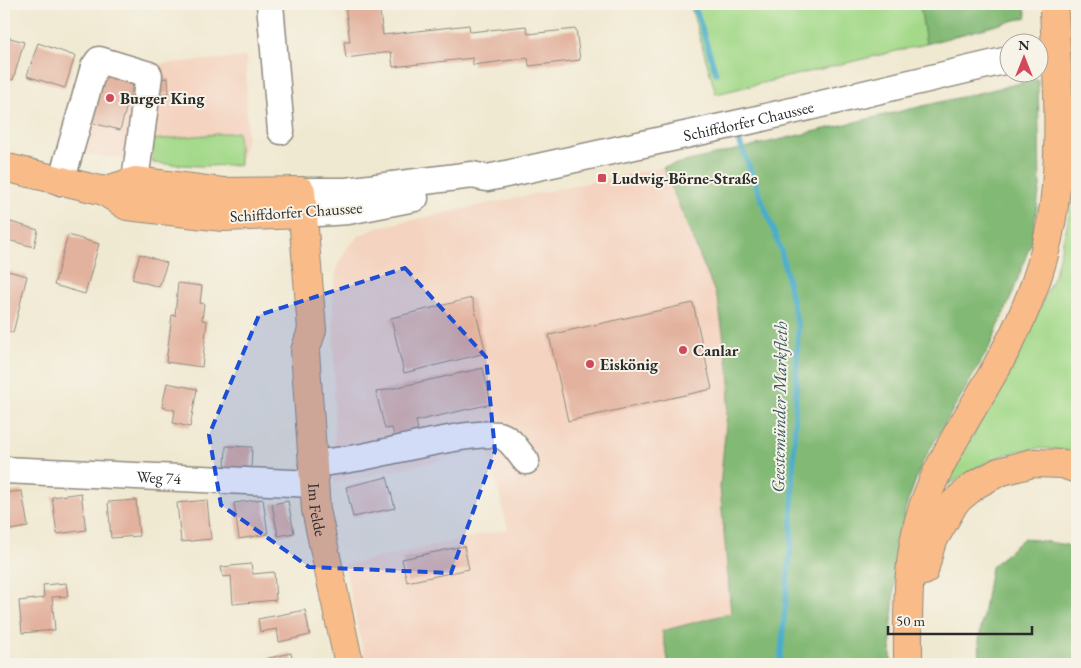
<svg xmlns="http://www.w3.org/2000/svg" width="1081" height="668" viewBox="0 0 1081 668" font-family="'EB Garamond',serif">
  <rect width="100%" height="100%" fill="#f7f3e8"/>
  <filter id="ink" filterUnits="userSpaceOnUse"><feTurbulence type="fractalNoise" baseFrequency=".02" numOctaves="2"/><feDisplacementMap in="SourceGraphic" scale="10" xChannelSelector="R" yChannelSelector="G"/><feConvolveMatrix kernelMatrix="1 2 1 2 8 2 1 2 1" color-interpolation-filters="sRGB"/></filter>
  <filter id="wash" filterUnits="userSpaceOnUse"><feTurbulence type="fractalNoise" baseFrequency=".0096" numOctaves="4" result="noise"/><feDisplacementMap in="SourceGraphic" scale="20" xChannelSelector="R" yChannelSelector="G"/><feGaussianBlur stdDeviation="1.12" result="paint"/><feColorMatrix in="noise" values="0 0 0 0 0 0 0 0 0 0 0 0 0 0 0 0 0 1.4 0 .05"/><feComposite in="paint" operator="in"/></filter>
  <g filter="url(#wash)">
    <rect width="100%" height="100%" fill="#f0e9d2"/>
    <path fill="#f4d3c0" d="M92,50l52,15 102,-8 1,79 -7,29 -41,1 -46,-3 -92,-13z
      M663,167l55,133 12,80 -10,107 11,127 -69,17 7,33h-303l-22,-99 164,-36 -20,-79 -153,33 -2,-195 5,-24 10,-17 12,-12 18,-8z"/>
    <path fill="#a3d989" stroke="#67825a" d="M690,4h230l6,40 -210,50z
      M238,132l2,33 -41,1 -46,-3 -1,-23z
      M1075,184l2,10v259c-52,-13 -87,4 -129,32l11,-25 58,-102 38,-85 11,-43z"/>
    <path fill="#82b975" stroke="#567250" d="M920,4h104l3,13 -101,27z
      M1038,79l2,108 -8,53 -20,55 -24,55 -66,113 -16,44 -10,55 -5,75v27h-222l-7,-33 69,-18 -11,-126 10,-107 -12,-80 -55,-133z
      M1024,538l43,7 10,10v109h-97l-1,-24 12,-73z"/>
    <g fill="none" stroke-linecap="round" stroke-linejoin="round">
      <path stroke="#4cadcb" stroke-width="5.5" d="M694,4l22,69
        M735,130l46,120 17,77 -7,217 -11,120"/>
    </g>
    <g id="blocks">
      <path fill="#e3b29f" d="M345,4h34l4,31 86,-10 1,7 56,-6 2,8 48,-5 4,31 -51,6 -1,-8 -55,7v-7l-80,9 -2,-15 -45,6 -2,-16h6z
        M4,36l20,6 -11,38 -9,-2z
        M38,43l37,13 -10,32 -38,-12z
        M100,64l36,10 -16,56 -36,-9z
        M168,78l1,15 -16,1 -1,-14z
        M4,220l34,10 -4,17 -30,-8z
        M68,235l31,9 -14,50 -31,-9z
        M140,254l27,9 -8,24 -27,-8z
        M4,270l23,6 -14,57 -9,-2z
        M178,283l24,3 -2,17 4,1 -2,16 5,1 -5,46 -36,-5 6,-47 3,1z
        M472,298l14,55 -82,20 -13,-55z
        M693,303l19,86 -144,32 -19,-86z
        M483,368l8,36 -75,17 3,13 -24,6 -3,-12 -7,1 -9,-37z
        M167,383l30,6 -7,38 -17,-4 2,-13 -13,-3z
        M226,446l26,1 -1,24 -26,-2z
        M387,477l8,31 -42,9 -7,-30z
        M22,491l6,36 -24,4v-38z
        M81,493l5,37 -29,4 -5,-37z
        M263,499l5,35 -29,5 -5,-36z
        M136,500l3,36 -28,2 -3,-36z
        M207,500l4,39 -30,3 -4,-39z
        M288,501l6,32 -16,3 -6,-32z
        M464,546l5,23 -62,13 -5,-23z
        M251,564l2,10 21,-2 2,28 -43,4 -2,-28 -8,1 -2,-10z
        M66,583l2,13 -16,1 3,33 -33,3 -3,-32 25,-3 -1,-13z
        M305,610l5,25 -31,7 -2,-13 -17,3 -2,-13z
        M291,653l2,11h-27l-1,-5z"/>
    </g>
  </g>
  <g filter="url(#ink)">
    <use href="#blocks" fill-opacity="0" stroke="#8e8a7e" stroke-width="1"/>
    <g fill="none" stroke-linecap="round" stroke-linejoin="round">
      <defs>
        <g id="minor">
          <path d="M270,4l11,127"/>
          <path d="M61,182l33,-115 5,-7 50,15 -14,106"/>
          <path id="s1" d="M301,191h45l126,-16 15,3 10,-2 252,-55 259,-61"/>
          <path d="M303,214l45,-3 67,-13"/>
          <path d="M312,464c17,-2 34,-4 50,-7 28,-5 117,-29 140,-21 10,4 17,17 24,25"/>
          <path id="s2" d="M4,470l310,14"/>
        </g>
        <g id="major">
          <path d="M4,167l100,24 23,15 96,11 80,-3"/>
          <path id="s3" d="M104,191l31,-10 87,11 79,-1 11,139 -7,21 11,159 33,154"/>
        </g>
        <path id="highway" d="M1069,4l8,36
          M924,571l7,-27 24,-42 20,-17 24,-13 34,-9 30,1 14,5
          M908,664c0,-52 -2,-107 15,-157 19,-56 54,-102 81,-154 23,-42 40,-87 48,-135 7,-42 7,-85 6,-128"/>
      </defs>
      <use href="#minor" stroke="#8e8a7e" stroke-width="29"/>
      <use href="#major" stroke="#8e8a7e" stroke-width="30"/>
      <use href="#highway" stroke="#8e8a7e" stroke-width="30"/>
      <use href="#minor" stroke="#fff" stroke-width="26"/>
      <use href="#major" stroke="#f9bc89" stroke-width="28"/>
      <use href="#highway" stroke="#f9bc89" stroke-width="28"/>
      <defs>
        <path id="highway-bridge" d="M1054,10l4,80"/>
      </defs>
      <use href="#highway-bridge" stroke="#8e8a7e" stroke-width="30" stroke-linecap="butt"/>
      <use href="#highway-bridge" stroke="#f9bc89" stroke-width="28"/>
    </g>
  </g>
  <path fill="#1d4ed8" fill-opacity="0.2" stroke="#1d4ed8" stroke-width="4" stroke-dasharray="10 6" stroke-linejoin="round" d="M405,268l81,89 9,94 -44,122 -142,-6 -88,-62 -12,-70 50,-120z"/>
  <g fill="#d1495b" stroke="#f7f3e8" stroke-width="2">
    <circle cx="110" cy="98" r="5"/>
    <rect x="597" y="173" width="10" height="10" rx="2.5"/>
    <circle cx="683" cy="350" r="5"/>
    <circle cx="590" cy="364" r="5"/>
  </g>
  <g text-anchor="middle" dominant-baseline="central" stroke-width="4" stroke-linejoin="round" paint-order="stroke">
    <g font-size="16" font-weight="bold" fill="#2b2b2b" stroke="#f7f3e8" text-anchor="start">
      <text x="120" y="98">Burger King</text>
      <text x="612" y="178">Ludwig-Börne-Straße</text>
      <text x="693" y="350">Canlar</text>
      <text x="600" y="364">Eiskönig</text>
    </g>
    <g font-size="16" fill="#2b2b2b" stroke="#f7f3e8">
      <text stroke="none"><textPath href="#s1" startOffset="455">Schiffdorfer Chaussee</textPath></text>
      <text transform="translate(296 212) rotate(-4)">Schiffdorfer Chaussee</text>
      <text stroke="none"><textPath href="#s2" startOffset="155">Weg 74</textPath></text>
      <text stroke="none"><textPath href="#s3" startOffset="520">Im Felde</textPath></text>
    </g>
    <g font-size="18" font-style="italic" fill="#375863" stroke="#f7f3e8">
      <text transform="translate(779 407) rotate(-89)">Geestemünder Markfleth</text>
    </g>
  </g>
  <rect width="1081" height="668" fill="none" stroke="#f7f3e8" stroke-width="20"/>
  <g transform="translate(1024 58)"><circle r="24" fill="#f7f3e8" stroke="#a5a39c"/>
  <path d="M0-4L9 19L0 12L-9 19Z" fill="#d1495b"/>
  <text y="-8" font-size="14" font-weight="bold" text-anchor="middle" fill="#2b2b2b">N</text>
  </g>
  <path d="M888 626v8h144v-8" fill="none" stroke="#2b2b2b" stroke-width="2.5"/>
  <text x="896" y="626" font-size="15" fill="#2b2b2b" stroke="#f7f3e8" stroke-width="4" paint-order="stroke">50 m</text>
</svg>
